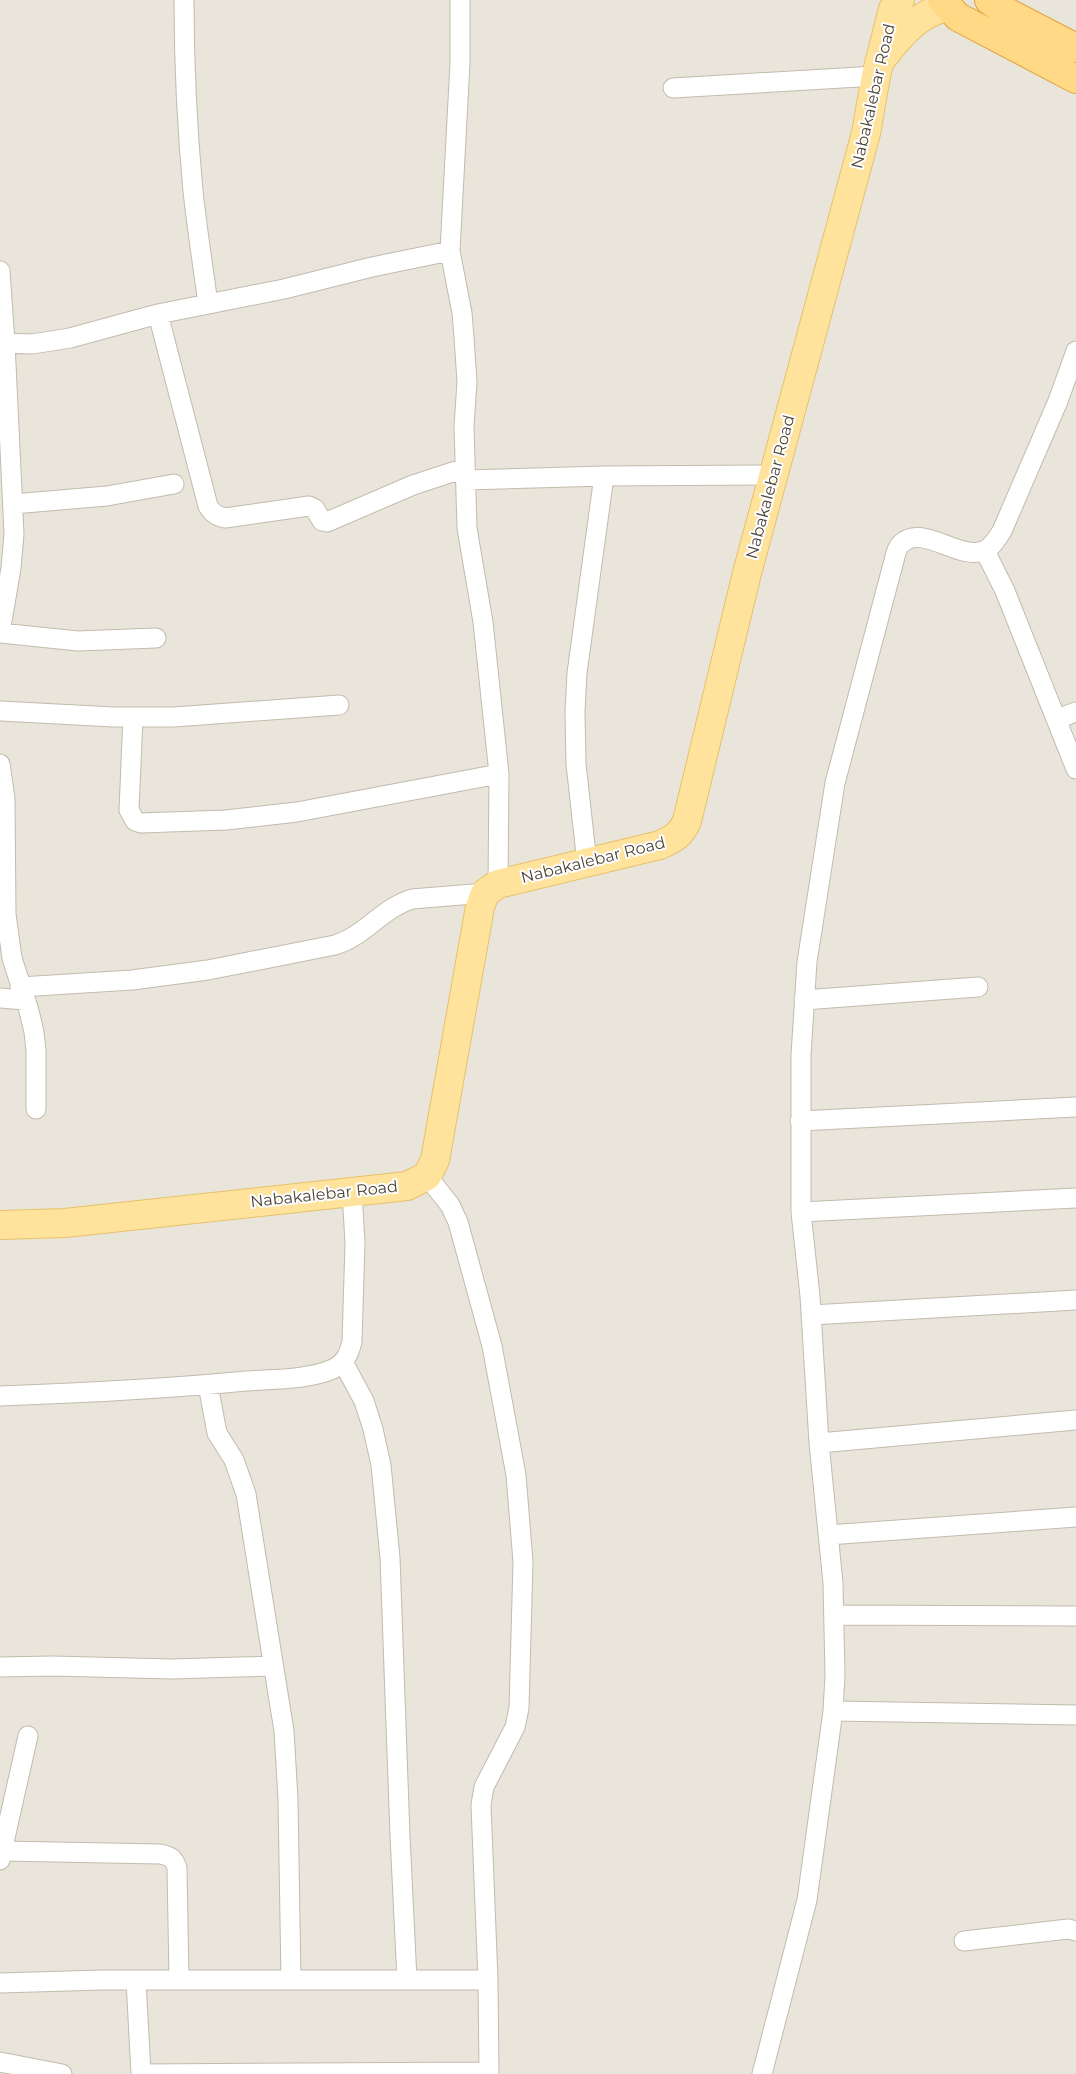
<svg xmlns="http://www.w3.org/2000/svg" width="1076" height="2074" viewBox="0 0 1076 2074" font-family="Montserrat,sans-serif">
  <rect width="100%" height="100%" fill="#f6f3ec"/>
  <path fill="#eae5da" d="M0,0h1076v2074h-1076z"/>
  <g fill="none" stroke-linecap="round" stroke-linejoin="round">
    <defs>
      <path id="minor" d="M184,0c0,64 3,127 9,191 4,38 10,75 15,113
        M460,0v63l-10,188 12,62 2,24 3,45 -3,44 3,102 16,94 16,152 -1,110
        M673,88l203,-12
        M0,271l5,72 9,191 -3,34 -11,65
        M158,314l50,192c5,8 9,10 17,12l84,-12 6,3 7,12 5,1 86,-37 52,-17
        M0,343l32,1 38,-6 88,-24 126,-25 88,-22 78,-16
        M465,480l139,-4 170,-1
        M13,504l94,-8 67,-12
        M985,551l20,40 71,178
        M0,633l78,8 78,-3
        M0,711l114,6h60l165,-12
        M133,717l-4,93 6,11 6,2 85,-3 71,-8 202,-38
        M1057,719l19,-7
        M0,764l5,34 1,116 6,44 17,53 5,21 2,19v58
        M587,863l-11,-99 -1,-52 2,-39 27,-197
        M20,987l112,-7 76,-10 127,-25c30,-9 47,-37 77,-46l73,-6
        M0,998l25,2
        M804,1000l174,-13
        M800,1121l276,-14
        M427,1176l23,29 8,17 34,124 24,129 7,87 -4,146 -4,19 -31,60 -3,18 7,175 1,94
        M801,1212l275,-14
        M811,1315l265,-15
        M343,1362l21,39 9,28 8,36 9,93 10,278 7,144
        M208,1385l9,48 17,27 12,34 38,237 4,68 3,181
        M0,1396c82,-3 164,-7 246,-15 28,-2 61,-1 87,-12 12,-6 16,-15 19,-27l3,-99 -3,-51
        M819,1443l257,-23
        M828,1535l248,-18
        M834,1615l242,1
        M0,1667l52,-1 120,3 101,-3
        M833,1711l243,4
        M2,1851l158,3c10,2 14,4 17,14l2,112
        M0,1860l28,-124
        M964,1941l104,-12 8,2
        M136,1980l5,94
        M0,1983l102,-3h386
        M0,2062l62,12
        M141,2074l348,-2
        M762,2074l45,-174 26,-189 2,-36 -2,-92 -14,-140 -9,-147 -9,-84v-157l6,-93 28,-179 61,-230c1,-3 3,-8 6,-10 20,-19 57,17 81,8 9,-3 14,-13 19,-20l56,-130 18,-50"/>
      <path id="primary" d="M884,56c17,-22 36,-44 64,-49
        M0,1225l65,-2 342,-37 20,-10 8,-16 45,-253 5,-14 13,-9 162,-39c13,-6 21,-10 27,-24l60,-248 119,-440 10,-57 17,-67 7,-9"/>
      <path id="trunk" d="M942,0l16,17 118,62
        M989,0l14,10 73,38"/>
    </defs>
    <use href="#minor" stroke="#c2bbae" stroke-width="21"/>
    <use href="#primary" stroke="#e6c16a" stroke-width="30"/>
    <use href="#trunk" stroke="#e0a43c" stroke-width="30"/>
    <use href="#minor" stroke="#fff" stroke-width="19"/>
    <use href="#primary" stroke="#ffe39c" stroke-width="28"/>
    <use href="#trunk" stroke="#ffd985" stroke-width="28"/>
  </g>
  <g text-anchor="middle" dominant-baseline="central" stroke-width="4" stroke-linejoin="round" paint-order="stroke">
    <g font-size="16" fill="#4b4439" stroke="#fff">
      <text transform="translate(873 96) rotate(-77)">Nabakalebar Road</text>
      <text transform="translate(770 487) rotate(-75)">Nabakalebar Road</text>
      <text transform="translate(593 860) rotate(-14)">Nabakalebar Road</text>
      <text transform="translate(324 1194) rotate(-6)">Nabakalebar Road</text>
    </g>
  </g>
</svg>
